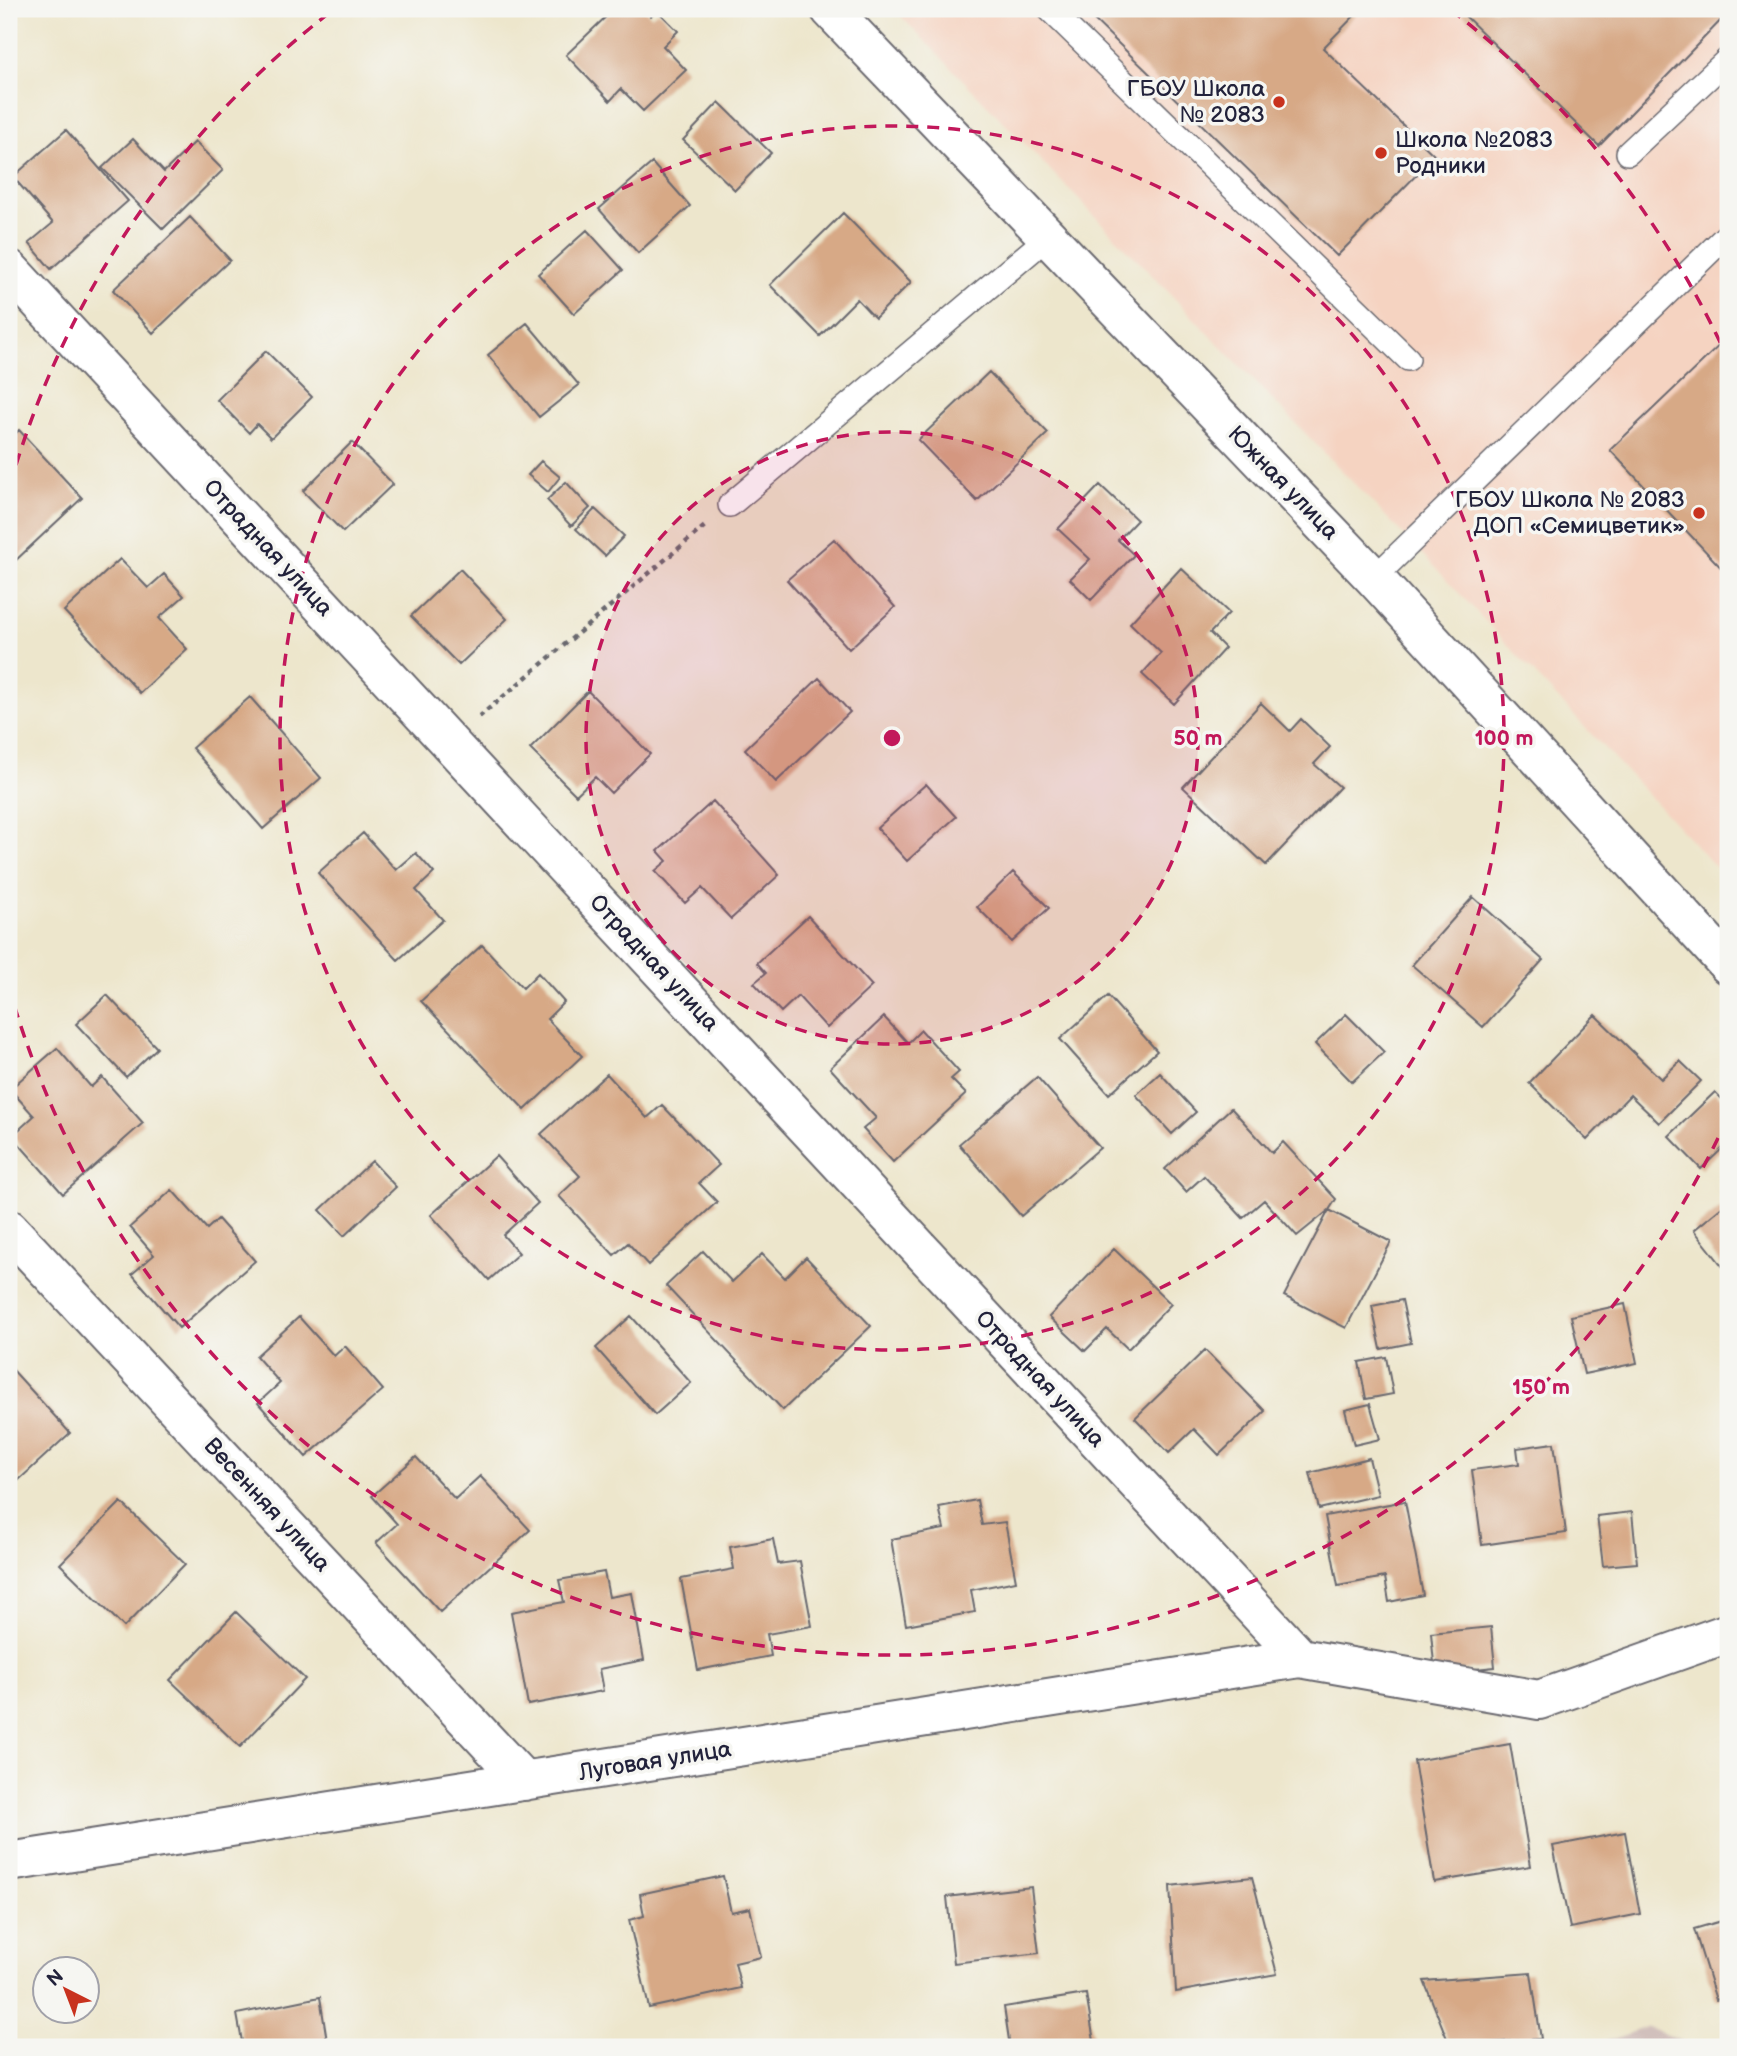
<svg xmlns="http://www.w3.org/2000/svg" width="1737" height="2056" viewBox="0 0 1737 2056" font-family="'Balsamiq Sans',sans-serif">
  <rect width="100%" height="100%" fill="#f6f6f2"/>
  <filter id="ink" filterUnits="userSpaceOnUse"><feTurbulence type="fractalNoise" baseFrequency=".0143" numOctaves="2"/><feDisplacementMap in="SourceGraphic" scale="14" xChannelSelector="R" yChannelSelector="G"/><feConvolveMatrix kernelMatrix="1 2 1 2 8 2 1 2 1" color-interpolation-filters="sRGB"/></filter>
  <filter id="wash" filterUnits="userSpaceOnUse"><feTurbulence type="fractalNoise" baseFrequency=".00686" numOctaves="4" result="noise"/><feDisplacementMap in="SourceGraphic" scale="28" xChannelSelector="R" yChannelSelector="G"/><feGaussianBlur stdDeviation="1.57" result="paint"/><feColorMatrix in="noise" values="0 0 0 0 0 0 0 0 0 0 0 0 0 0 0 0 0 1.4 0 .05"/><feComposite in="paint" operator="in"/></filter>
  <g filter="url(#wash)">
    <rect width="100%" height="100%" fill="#ede6cc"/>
    <path fill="#f5d3c1" d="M894,9h834v871l-297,-317z"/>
    <path fill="#d1c0bc" d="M1648,2027l47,20h-106z"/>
    <g id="blocks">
      <path fill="#d7a986" d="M614,9h30l7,7 7,-5 20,20 -15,15 23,24 -43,41 -22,-22 -11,12 -44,-46z
        M1083,9h278l-38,39 112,108 -98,100z
        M1458,9h270v4l-129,133z
        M719,102l52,51 -36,37 -52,-50z
        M66,130l62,71 -77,68 -22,-26 24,-20 -40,-46z
        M133,139l31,33 31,-30 28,28 -60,59 -61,-61z
        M652,163l38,43 -52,47 -39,-44z
        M843,213l68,69 -36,36 -18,-19 -37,37 -50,-51z
        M190,217l40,43 -77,73 -40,-43z
        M587,230l36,40 -49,44 -36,-40z
        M527,323l52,62 -40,32 -51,-62z
        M1728,337v238l-118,-125z
        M266,351l46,46 -41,41 -14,-14 -8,9 -32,-33z
        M989,372l59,61 -71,68 -59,-61z
        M19,430l63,68 -67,63 -6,-6v-115z
        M352,442l41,42 -50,48 -40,-41z
        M541,461l19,16 -12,15 -20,-17z
        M566,482l24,26 -19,18 -24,-26z
        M1100,485l37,35 -19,20 16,15 -43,45 -21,-21 20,-20 -32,-30z
        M595,509l29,27 -19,20 -29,-27z
        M834,539l61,68 -46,42 -62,-69z
        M120,559l28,29 16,-14 20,22 -25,22 28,31 -47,44 -76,-82z
        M1181,568l48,45 -19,20 15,15 -51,56 -32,-30 19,-21 -31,-30z
        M460,569l47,50 -48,46 -48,-49z
        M819,678l31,34 -74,70 -31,-33z
        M588,691l62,63 -39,39 -16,-16 -19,18 -46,-46z
        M250,697l71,81 -58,51 -71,-81z
        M1261,703l29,28 11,-12 29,28 -16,17 26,23 -74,78 -83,-78z
        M926,784l30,33 -49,44 -30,-33z
        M713,801l66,74 -48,44 -29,-31 -17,15 -30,-32 12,-10 -9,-10z
        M363,833l33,37 20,-17 18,20 -18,17 27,30 -45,40 -80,-87z
        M1013,872l36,36 -37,34 -35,-35z
        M1473,897l70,63 -60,67 -71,-62z
        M808,916l64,70 -45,42 -29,-32 -17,16 -27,-29 12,-10 -9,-10z
        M482,945l41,43 15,-15 26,29 -17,17 35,37 -57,54 -104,-109z
        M107,995l50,53 -31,29 -50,-53z
        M1108,996l49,55 -48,43 -49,-55z
        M1346,1014l38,38 -32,30 -37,-38z
        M1595,1015l66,64 19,-18 21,20 -42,42 -29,-28 -43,45 -58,-57z
        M884,1017l24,26 13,-13 38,42 -8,7 15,15 -73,68 -30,-33 13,-11 -46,-50z
        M57,1048l34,39 11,-10 41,46 -80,71 -51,-58 22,-20 -24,-27z
        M1160,1073l36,39 -24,22 -36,-39z
        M607,1074l40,44 15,-13 57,60 -20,18 18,19 -69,63 -20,-22 -14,12 -55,-59 21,-20 -39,-42z
        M1037,1077l63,71 -79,68 -62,-72z
        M1715,1092l13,13v38l-27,26 -32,-33z
        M1231,1108l41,45 11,-11 53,57 -7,11 62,32 -45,86 -62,-32 45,-86 -32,26 -33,-36 -21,18 -39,-42 -18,16 -21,-23z
        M496,1156l42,47 -35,32 16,18 -30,27 -58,-65z
        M372,1161l24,26 -52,49 -24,-26z
        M172,1190l35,39 11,-10 37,42 -76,67 -47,-54 22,-19 -24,-28z
        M1728,1202v71l-34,-43z
        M1114,1249l57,55 -43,45 -21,-20 -22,22 -36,-34z
        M703,1251l29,31 30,-28 23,24 21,-21 65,69 -88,84 -117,-124z
        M1402,1300l9,43 -30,6 -9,-43z
        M1625,1304l12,59 -53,11 -13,-58z
        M631,1316l60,67 -36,32 -59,-67z
        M299,1317l35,39 11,-10 38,44 -77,67 -48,-54 22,-20 -24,-27z
        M1205,1350l60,61 -46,44 -25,-26 -25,24 -34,-35z
        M1386,1357l7,37 -27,5 -7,-37z
        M11,1368l59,65 -61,56v-119z
        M1370,1404l10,35 -26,6 -9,-35z
        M1554,1443l12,90 -84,12 -10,-75 47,-6 -2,-16z
        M416,1457l39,42 25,-23 50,54 -90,82 -64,-69 21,-19 -25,-28z
        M1369,1458l9,37 -59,14 -9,-36z
        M977,1500l5,25 23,-3 11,59 -45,9 4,22 -69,13 -15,-86 53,-10 -5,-22z
        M1405,1501l18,94 -34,7 -4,-25 -47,9 -13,-70z
        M121,1502l64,62 -61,63 -64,-63z
        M1632,1512l5,51 -34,3 -6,-50z
        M773,1539l5,25 22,-3 12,65 -45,8 4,22 -73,14 -17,-91 53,-10 -4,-22z
        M604,1572l5,25 23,-4 12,67 -45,9 4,22 -75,14 -17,-93 53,-10 -5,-22z
        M236,1612l69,67 -65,68 -70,-67z
        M1491,1627l4,40 -60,6 -4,-40z
        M1510,1744l21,122 -97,16 -20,-121z
        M1625,1832l15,82 -70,14 -17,-82z
        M723,1876l8,36 19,-4 11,49 -26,6 6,25 -92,20 -20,-88 15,-4 -4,-22z
        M1252,1877l25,97 -101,18 -6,-106z
        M1031,1887l8,66 -85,10 -7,-66z
        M1728,1919v77l-12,4 -22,-71z
        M1531,1973l10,66 -91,7 -26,-65z
        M1086,1994l9,53h-85l-6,-40z
        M320,1997l8,50h-85l-6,-33z"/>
    </g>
  </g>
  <g filter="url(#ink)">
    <use href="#blocks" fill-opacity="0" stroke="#69676e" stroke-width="2"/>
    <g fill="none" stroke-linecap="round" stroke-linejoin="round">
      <defs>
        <path id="service" d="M1049,9l359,350
          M1628,153l100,-94
          M730,505l318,-268
          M1374,578l354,-344"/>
        <path id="minor" d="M830,9l544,569 354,387
          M9,269l1291,1389
          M9,1229l515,552
          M9,1862l1291,-204 239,42 189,-67"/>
      </defs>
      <use href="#service" stroke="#69676e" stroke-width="26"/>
      <use href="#minor" stroke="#69676e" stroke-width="42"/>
      <path stroke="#69676e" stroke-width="4.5" stroke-dasharray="5 5" stroke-linecap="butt" d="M479,717l226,-191"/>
      <use href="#service" stroke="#fff" stroke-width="23"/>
      <use href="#minor" stroke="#fff" stroke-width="38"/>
    </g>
  </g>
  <circle cx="892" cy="738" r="306" fill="#c2185b" fill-opacity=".12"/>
  <g fill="none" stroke="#c2185b" stroke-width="3.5" stroke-dasharray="12 9">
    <circle cx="892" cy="738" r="306"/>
    <circle cx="892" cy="738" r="612"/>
    <path d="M1727 1119A918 918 0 0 1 10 991M10 485A918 918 0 0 1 333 10M1451 10A918 918 0 0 1 1727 357"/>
  </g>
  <g fill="#c8321e" stroke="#f6f6f2" stroke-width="2.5">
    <circle cx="1279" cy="102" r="7"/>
    <circle cx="1381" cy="153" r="7"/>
    <circle cx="1699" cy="513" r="7"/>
  </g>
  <g text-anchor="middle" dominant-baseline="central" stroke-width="7" stroke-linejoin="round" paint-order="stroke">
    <g font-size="23" fill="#22223b" stroke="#f6f6f2" text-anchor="end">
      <text x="1265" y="89">ГБОУ Школа<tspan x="1265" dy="26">№ 2083</tspan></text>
      <text x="1395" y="140" text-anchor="start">Школа №2083<tspan x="1395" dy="26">Родники</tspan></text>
      <text x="1685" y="500">ГБОУ Школа № 2083<tspan x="1685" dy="26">ДОП «Семицветик»</tspan></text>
    </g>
    <g font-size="23" fill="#22223b" stroke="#f6f6f2">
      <text transform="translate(1283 483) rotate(46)">Южная улица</text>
      <text transform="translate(268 548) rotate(47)">Отрадная улица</text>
      <text transform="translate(654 963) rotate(47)">Отрадная улица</text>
      <text transform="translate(1040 1379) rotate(47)">Отрадная улица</text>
      <text transform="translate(267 1505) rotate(47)">Весенняя улица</text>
      <text transform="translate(655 1761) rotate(-9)">Луговая улица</text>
    </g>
  </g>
  <circle cx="892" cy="738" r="10" fill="#c2185b" stroke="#f6f6f2" stroke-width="3.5"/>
  <g font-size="21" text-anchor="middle" font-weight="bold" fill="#c2185b" stroke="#f6f6f2" stroke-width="7" stroke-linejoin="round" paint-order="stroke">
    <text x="1198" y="745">50 m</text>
    <text x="1504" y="745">100 m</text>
    <text x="1541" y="1394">150 m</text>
  </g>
  <rect width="1737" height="2056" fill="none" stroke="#f6f6f2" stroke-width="35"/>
  <g transform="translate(66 1990) rotate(318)"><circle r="33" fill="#f6f6f2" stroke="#a1a1a9" stroke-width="2"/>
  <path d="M0-5L12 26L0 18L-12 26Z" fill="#c8321e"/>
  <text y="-10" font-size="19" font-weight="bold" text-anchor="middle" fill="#22223b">N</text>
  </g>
</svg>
